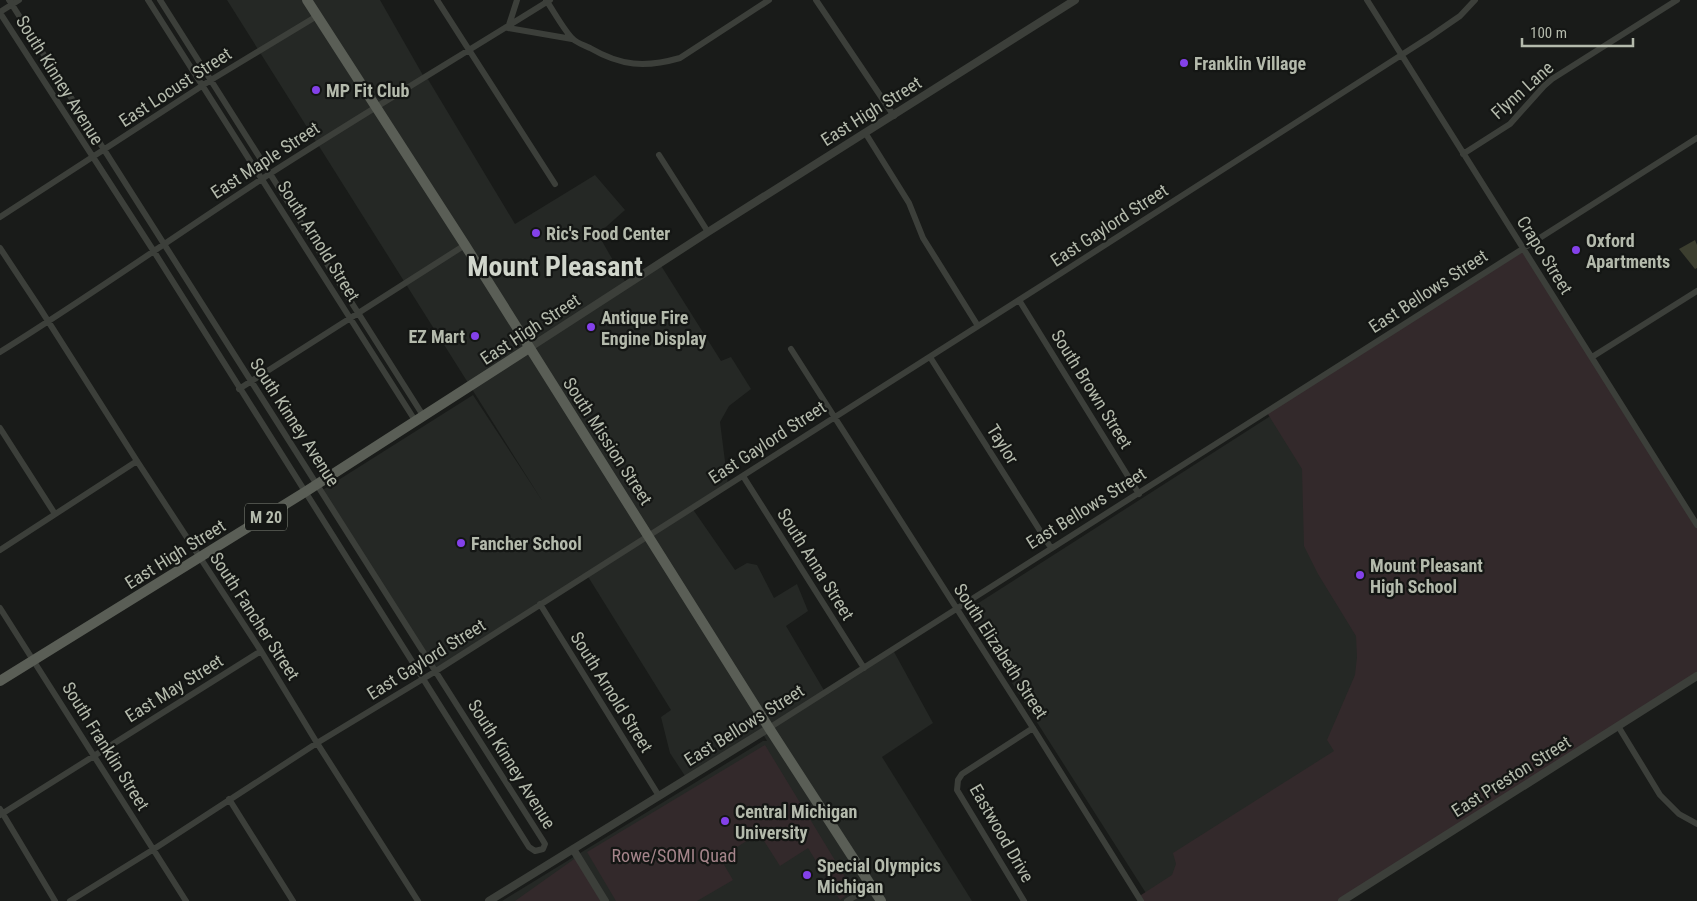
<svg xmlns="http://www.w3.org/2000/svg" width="1697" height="901" viewBox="0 0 1697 901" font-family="'Roboto Condensed',sans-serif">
  <rect width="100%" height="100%" fill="#191b19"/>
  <path fill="#252825" d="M227,0h153l44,77 2,-1 89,148 80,-49 30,35 -27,24 29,51 33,-21 61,97 10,-4 20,32 -22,17 -9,16 8,63 -36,23 43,62 12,-7 10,2 17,33 23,-14 11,27 -22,15 39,66 68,-42 40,73 -51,34 90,144h-470l261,-160h4l-4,-7 -76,45 -17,-26 -9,-36 10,-7 -84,-135 -151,96 -115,-180 152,-96 70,107z
    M1519,257l178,282 -546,362 -185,-290z"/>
  <path fill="#33292b" d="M1523,247l174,279v150l-355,225h-201l-3,-4 34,-22 4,-11 -3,-11 161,-102 -7,-11 28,-65 2,-18 -1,-21 -38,-62 -14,-28 -2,-77 -36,-58z
    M765,745l88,145 -13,10 -32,-52 -28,18 -21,-33 -39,25 13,22 -36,21h-81l-29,-49z
    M577,857l28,44h-90z"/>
  <path fill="#3c3e2f" d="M1695,240l2,5v23l-2,1 -16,-20z"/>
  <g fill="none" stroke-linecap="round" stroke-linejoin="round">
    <path stroke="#3c3f3a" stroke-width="6" d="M148,0l268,422
      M160,0l264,417
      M437,0l118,184
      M517,0l-9,28 64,11
      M546,0c7,10 19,32 27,39 4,4 11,6 17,9 31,18 55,20 90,10l89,-58
      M816,0l78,116
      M1367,0l330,525
      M0,12l19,-12
      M0,13l153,237 376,597 6,4 8,-2 2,-5 -3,-5 -533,-839
      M866,134l43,69 14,35 55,88
      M1463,154l47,-30 34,-38 8,-7 125,-79
      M659,155l49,77
      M0,217l211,-137 106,-64
      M0,248l41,62 96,151 124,190 56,92 101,158
      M1019,300l120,194
      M791,349l242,379 108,173
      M0,352c92,-57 180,-120 271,-179 92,-59 186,-115 279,-173
      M930,357l121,191
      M1592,357l105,-66
      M239,389l226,-144
      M0,428l55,86
      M743,476l121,192
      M0,550l137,-89
      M540,604l119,192
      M0,608l186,293
      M1618,726l42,69 19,19 18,10
      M769,728l928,-590
      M229,799l64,102
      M0,809l55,92
      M0,815l261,-164
      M70,901l84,-52 163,-106 119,-72 616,-392 379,-243 29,-20 15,-16
      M847,901l25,-15
      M1024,901l-67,-111 1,-10 4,-6 71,-46"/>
    <path stroke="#3c3f3a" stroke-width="8" d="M529,348l179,-116 367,-232
      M573,849l32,52
      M489,901l280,-173
      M1342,901l355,-225"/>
    <path stroke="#5a5e56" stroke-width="10" d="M307,0l158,245 304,483 112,173
      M0,681l305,-189 224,-144"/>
  </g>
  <g fill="#8441ea" stroke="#141614" stroke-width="2">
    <circle cx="1184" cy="63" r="5"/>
    <circle cx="316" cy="90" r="5"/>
    <circle cx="536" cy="233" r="5"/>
    <circle cx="1576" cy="250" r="5"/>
    <circle cx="591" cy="327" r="5"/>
    <circle cx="475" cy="336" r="5"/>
    <circle cx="461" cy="543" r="5"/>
    <circle cx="1360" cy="575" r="5"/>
    <circle cx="725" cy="821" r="5"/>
    <circle cx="807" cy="875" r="5"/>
  </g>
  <g text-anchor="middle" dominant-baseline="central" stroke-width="4.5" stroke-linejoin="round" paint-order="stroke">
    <rect fill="#141614" stroke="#84897e" stroke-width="1" x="245" y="503.5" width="42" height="27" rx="4"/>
    <g font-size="16" font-weight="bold" fill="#b4baac">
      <text x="266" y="517">M 20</text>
    </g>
    <g font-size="18" font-weight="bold" fill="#b4baac" stroke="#141614" text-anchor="start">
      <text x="1194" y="63">Franklin Village</text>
      <text x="326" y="90">MP Fit Club</text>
      <text x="546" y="233">Ric's Food Center</text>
      <text x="1586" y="240">Oxford<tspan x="1586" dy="21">Apartments</tspan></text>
      <text x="601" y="317">Antique Fire<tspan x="601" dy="21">Engine Display</tspan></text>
      <text x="465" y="336" text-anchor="end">EZ Mart</text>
      <text x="471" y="543">Fancher School</text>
      <text x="1370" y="565">Mount Pleasant<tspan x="1370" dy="21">High School</tspan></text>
      <text x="735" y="811">Central Michigan<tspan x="735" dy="21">University</tspan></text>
      <text x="817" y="865">Special Olympics<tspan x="817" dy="21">Michigan</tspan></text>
    </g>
    <g font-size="18" fill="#b4baac" stroke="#141614">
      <text transform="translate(60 80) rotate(58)">South Kinney Avenue</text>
      <text transform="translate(175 87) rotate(-33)">East Locust Street</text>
      <text transform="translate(1522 90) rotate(-42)">Flynn Lane</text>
      <text transform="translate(871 111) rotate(-32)">East High Street</text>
      <text transform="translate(265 160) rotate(-33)">East Maple Street</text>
      <text transform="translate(1109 225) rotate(-33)">East Gaylord Street</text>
      <text transform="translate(319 241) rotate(58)">South Arnold Street</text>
      <text transform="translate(1545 255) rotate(58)">Crapo Street</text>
      <text transform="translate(1428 291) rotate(-33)">East Bellows Street</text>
      <text transform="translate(530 329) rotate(-33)">East High Street</text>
      <text transform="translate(1092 389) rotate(58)">South Brown Street</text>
      <text transform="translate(295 422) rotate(57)">South Kinney Avenue</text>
      <text transform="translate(608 441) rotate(57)">South Mission Street</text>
      <text transform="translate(767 442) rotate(-33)">East Gaylord Street</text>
      <text transform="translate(1003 444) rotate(58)">Taylor</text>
      <text transform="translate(1086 508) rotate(-32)">East Bellows Street</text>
      <text transform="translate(175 554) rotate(-32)">East High Street</text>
      <text transform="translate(816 564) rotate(58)">South Anna Street</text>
      <text transform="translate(255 616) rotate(57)">South Fancher Street</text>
      <text transform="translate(1001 651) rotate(57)">South Elizabeth Street</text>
      <text transform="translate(426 659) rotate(-32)">East Gaylord Street</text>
      <text transform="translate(174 688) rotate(-32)">East May Street</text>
      <text transform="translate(612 692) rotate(58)">South Arnold Street</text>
      <text transform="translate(744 725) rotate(-32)">East Bellows Street</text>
      <text transform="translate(106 746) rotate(58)">South Franklin Street</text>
      <text transform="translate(512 764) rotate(58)">South Kinney Avenue</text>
      <text transform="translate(1511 776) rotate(-32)">East Preston Street</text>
      <text transform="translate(1002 833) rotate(60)">Eastwood Drive</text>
    </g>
    <g font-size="18" fill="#a4848a" stroke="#141614">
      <text x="674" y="855">Rowe/SOMI Quad</text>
    </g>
    <g font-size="28" font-weight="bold" fill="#d1d6cc" stroke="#141614">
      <text x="555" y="266">Mount Pleasant</text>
    </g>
  </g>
  <path d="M1522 38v8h111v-8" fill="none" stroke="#b4baac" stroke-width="2.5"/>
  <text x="1530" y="38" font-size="15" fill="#b4baac" stroke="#141614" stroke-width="4" paint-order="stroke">100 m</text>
</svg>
